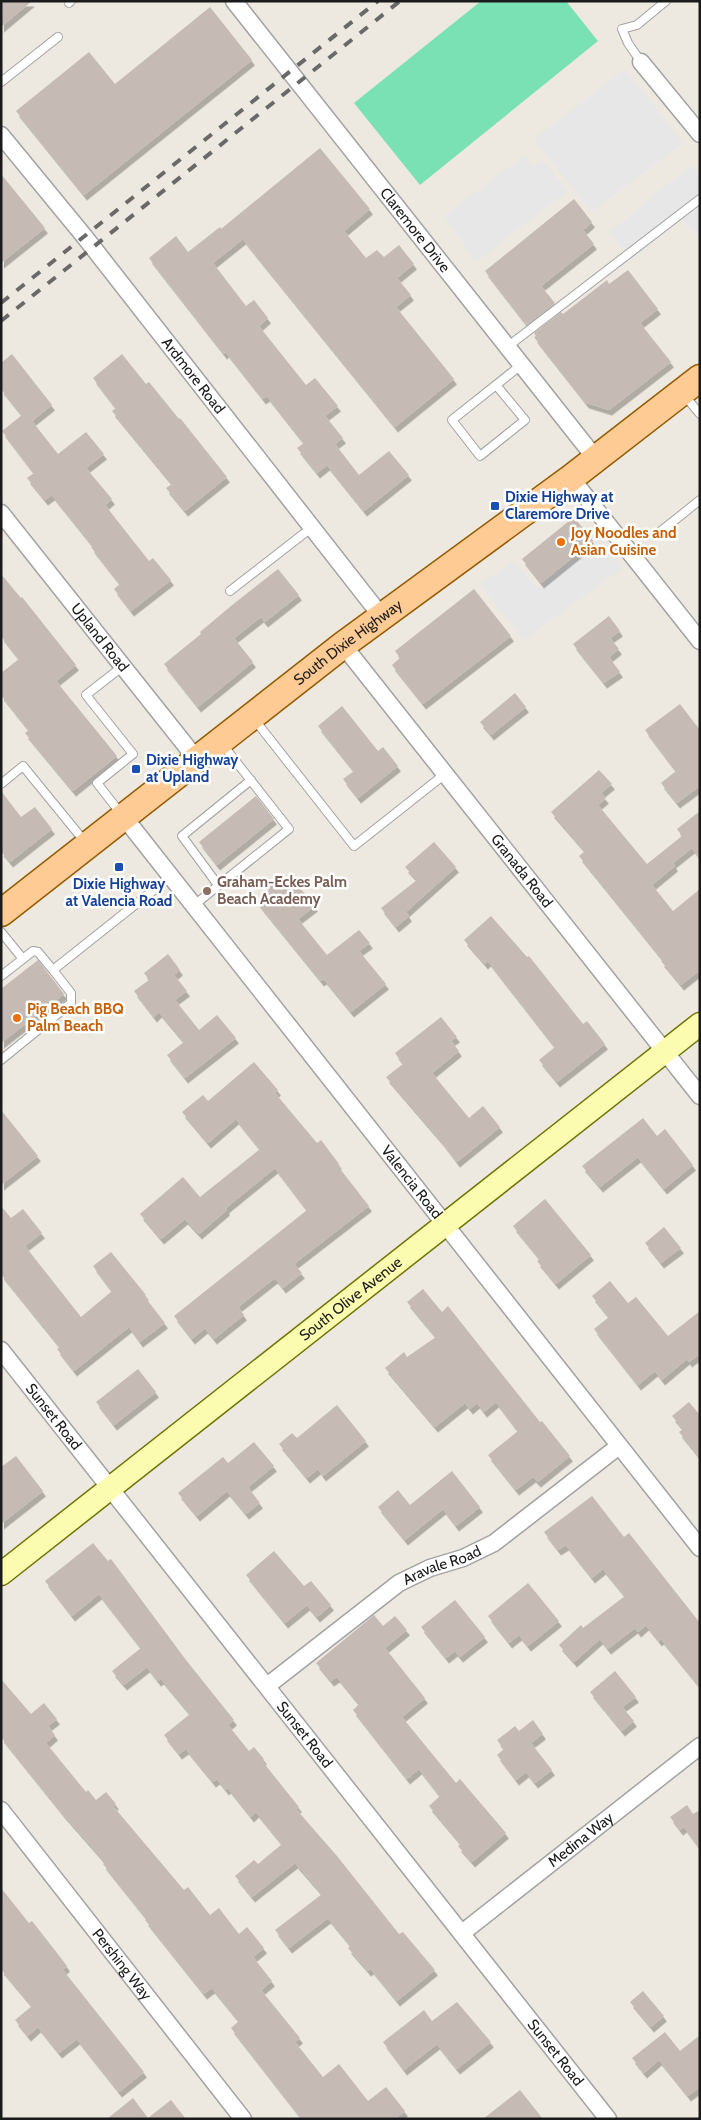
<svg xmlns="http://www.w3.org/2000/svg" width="701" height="2120" viewBox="0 0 701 2120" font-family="Cabin,sans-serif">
  <defs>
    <filter id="shadow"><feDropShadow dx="3" dy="5.5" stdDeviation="0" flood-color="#0004"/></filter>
  </defs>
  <rect width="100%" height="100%" fill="#eee9e0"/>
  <path fill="#7ae1b4" d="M481,1h85l32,40 -178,144 -66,-82z"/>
  <path fill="#e7e7e7" d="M625,69l58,74 -92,69 -57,-73z
    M525,156l8,11 9,-8 26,32 -92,71 -32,-46z
    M691,165l9,12v63l-18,-21 -50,40 -22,-27z
    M601,538l23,29 -100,73 -44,-55 33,-23 25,26z"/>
  <path fill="#c5bab4" filter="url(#shadow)" d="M1,1h31l-31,26z
    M210,7l42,53 -168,135 -68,-84 73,-59 26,32z
    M320,148l50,61 -26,22 22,27 11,-8 7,7 15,-12 15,19 -17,14 14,17 -15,12 58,72 -59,48 -152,-188 -30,24 33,43 8,-6 14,18 -9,8 47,59 9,-7 23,28 -13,10 18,22 -8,6 24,31 30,-24 20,24 -45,36 -37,-46 -10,8 -20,-25 7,-5 -37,-47 -4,3 -37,-47 -2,2 -75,-96 27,-22 12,16 32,-25 1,2z
    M1,174l44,54 -44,35z
    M574,199l18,23 -9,8 11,14 -53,42 14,17 -28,22 -42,-54z
    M628,270l30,39 -18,14 31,39 -62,48 -23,-7 -52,-66 2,-1 -2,-3 27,-21 2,2 44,-34 2,4z
    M12,354l40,51 -20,16 26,33 28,-22 18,22 -18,14 26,31 -7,6 44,56 4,-3 18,22 -40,31 -17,-22 6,-5 -29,-37 2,-1 -41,-51 -7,5 -18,-22 7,-5 -32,-42 20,-16 -21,-26v-26z
    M122,354l24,30 3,-2 30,37 1,-1 47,59 -42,34 -19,-23 6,-4 -60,-73 4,-3 -23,-30z
    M574,517l19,24 -52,42 -19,-24z
    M278,569l21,26 -34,27 -4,-5 -27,21 19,24 -55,45 -34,-43 37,-30 -1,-2 31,-26z
    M1,574l20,24 1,-1 54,68 -20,16 61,75 -44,35 -48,-58 4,-3 -28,-35v-22l18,-14 -18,-23z
    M474,589l37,47 -88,68 -31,-39 8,-7 -5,-7z
    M609,616l11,15 -10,7 9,11 -10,8 11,15 -16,11 -31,-39z
    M515,693l11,14 -35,28 -11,-13z
    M680,704l20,26v56l-23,17 -16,-20 15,-12 -31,-41z
    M342,706l36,45 5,-4 15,19 -40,32 -15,-19 11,-8 -36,-45z
    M599,770l13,14 -11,9 5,5 -8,7 49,59 35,-28 -5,-7 23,-18v47l-8,-10 -19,15 2,3 -23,19 21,26 27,-22v81l-19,15 -20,-24 2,-1 -84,-104 6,-5 -34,-39z
    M1,791l20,26 14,-10 17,22 -42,33 -9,-11z
    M256,796l18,23 -57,46 -18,-23z
    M434,842l22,25 -50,45 3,4 -13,11 -15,-19 36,-28 -12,-13z
    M279,874l6,7 5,-5 25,30 -17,13 29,36 32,-25 11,13 -11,8 27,33 -35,28 -27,-33 -3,2 -64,-79 13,-10 -5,-6z
    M491,916l36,41 2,-1 54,68 4,-3 18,23 -48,38 -18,-22 16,-13 -67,-86 -3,3 -21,-24z
    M168,954l12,16 -6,5 13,16 -12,9 24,30 18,-15 19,23 -51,40 -18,-23 17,-13 -25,-30 -5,5 -20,-26 15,-11 -5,-7z
    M38,960l26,34 -63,49v-54z
    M441,1017l16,20 -6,4 8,10 -27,22 37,45 14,-12 17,21 -43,35 -16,-21 -55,-64 17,-13 -8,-11z
    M254,1062l24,28 -3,3 42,50 4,-3 18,24 -2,1 32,41 -75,58 8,9 -19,15 -8,-10 -37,29 6,8 -30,24 -9,-11 -13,11 -18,-23 133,-106 -32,-42 -49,40 1,2 -28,24 -14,-15 -24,20 -21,-25 43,-37 17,20 60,-48 -24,-30 -28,24 -26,-31 21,-17 5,6z
    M1,1110l37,46 -37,29z
    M643,1118l14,18 8,-7 28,36 -29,24 -26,-32 -38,30 -18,-21z
    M545,1199l46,56 -35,29 -19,-23 3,-2 -27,-33z
    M1,1206l10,12 12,-9 19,24 -17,13 56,71 31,-26 -19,-25 18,-14 35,43 -2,1 21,27 -25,19 -11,-15 -55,44 -17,-22 3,-2 -59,-73z
    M664,1227l17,21 -20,15 -16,-20z
    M610,1281l18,22 8,-6 32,39 32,-25v43l-11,8 -2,-3 -25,21 -7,-9 -17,14 -44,-56 15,-12 -17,-21z
    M423,1289l19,23 6,-6 92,116 2,-1 28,35 -32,26 -5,-5 -17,13 -28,-35 30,-24 -22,-29 -12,10 -7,-9 -7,6 -5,-6 -30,24 -50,-59 19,-16 3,5 29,-20 -29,-35z
    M138,1369l18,23 -42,33 -18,-23z
    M689,1402l11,13v43l-21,-26 4,-3 -11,-13z
    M337,1405l29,36 -43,35 -5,-7 -11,9 -28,-34 13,-11 5,5z
    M254,1442l20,24 -26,21 12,16 -14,11 -19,-23 -30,25 -19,-23 45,-36 5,6z
    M16,1456l27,35 -42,33v-57z
    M452,1471l28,36 -24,19 -13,-17 -38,31 -27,-33 20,-17 12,15z
    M592,1496l32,41 5,-4 71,90v64l-39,-48 -2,2 -13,-16 -8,7 -3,-4 -27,21 -8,-10 -26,23 -15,-17 22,-20 2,3 42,-32 -22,-27 -11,9 -26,-33 -8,5 -14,-18z
    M93,1543l15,18 3,-2 75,101 48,60 -6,5 21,26 5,-4 10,12 -2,2 37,46 -3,2 41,47 62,78 4,-2 32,38 -38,31 -26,-32 -3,2 -20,-23 3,-2 -23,-28 -39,30 -14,-18 47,-36 -27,-31 -43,34 -17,-21 19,-16 4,4 24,-20 -26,-32 -5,5 -23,-29 -2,2 -9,-11 -4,3 -27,-33 -7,5 -15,-19 26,-21 -29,-35 -3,2 -11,-14 -23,18 -12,-14 29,-23 -42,-54 -27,22 -27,-35z
    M274,1551l30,35 7,-5 20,24 -14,12 -10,-12 -22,18 -39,-48z
    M528,1583l31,38 -31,25 -9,-11 -10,8 -21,-27z
    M455,1600l30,37 -25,20 -5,-6 -9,7 -25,-31z
    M374,1615l9,11 12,-10 12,14 -22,18 40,50 -23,19 54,66 4,-4 46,54 -34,29 -14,-16 3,-2 -32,-38 11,-10 -21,-27 -12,10 -54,-69 6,-6 -22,-27 -6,4 -15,-18z
    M615,1671l21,26 -14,10 12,14 -12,10 -32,-39z
    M1,1679l30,35 13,-11 13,16 -9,7 7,9 -9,8 40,49 2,-2 8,10 10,-8 10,12 -3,2 71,84 4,-3 22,28 9,-7 20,26 8,-7 17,21 -11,9 19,24 -11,9 39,48 -5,4 28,35 16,-13 29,37 18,-14 19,24 -10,8h-93l-71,-91 8,-7 -27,-33 -8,6 -59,-74 2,-1 -44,-55 2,-2 -43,-49 -61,-76z
    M533,1720l10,14 -12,9 21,27 -17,13 -9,-11 -10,8 -19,-25 7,-6 -7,-9 18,-14 4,5z
    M687,1805l6,9 7,-4v39l-16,-22 -4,3 -10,-13z
    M1,1888l28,35 3,-2 18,23 17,22 -4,4 81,102 -25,20 -42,-53 -18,14 -21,-26 -10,9 -13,-16 17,-14 -31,-37z
    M643,1991l21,25 -13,11 -21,-25z
    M457,2002l34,40 -34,27 -20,-25 -33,26 -21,-28 41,-32 8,11z
    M665,2032l15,19 20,-16v52l-12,9 -29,-36 -15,13 -12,-15z
    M520,2090l23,29h-60z
    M133,2098l15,20 23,-18 15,19h-79z"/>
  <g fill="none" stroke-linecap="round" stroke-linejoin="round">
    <defs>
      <path id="lane" d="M69,3l2,-2
        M641,62l-13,-19 -6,-14 15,-4 29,-24
        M1,82l57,-45
        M507,347l193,-148
        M496,385l29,35 -45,36 -28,-36 69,-55
        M685,396l15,18
        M656,535l44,-35
        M230,591l81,-63
        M254,719l100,127 91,-72
        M1,784l22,-18 62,76
        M122,815l-25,-32 36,-29 -47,-59 37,-29
        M218,885l-36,-49 69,-56
        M193,906l96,-77 -66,-84
        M1,932l22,27
        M1,976l32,-25 5,1 15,18 117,-93
        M1,1060l70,-57v-10l-18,-23"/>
      <g id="street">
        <path id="s1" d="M234,1l362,458"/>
        <path d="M641,62l59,72"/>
        <path id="s2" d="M1,135l83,101 298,381"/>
        <path d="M571,478l129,163"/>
        <path id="s3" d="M1,513l197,248"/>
        <path id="s4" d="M343,645l357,451"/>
        <path id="s5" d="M124,817l576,731"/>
        <path id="s6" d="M1,1350l607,769"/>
        <path id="s7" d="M267,1686l132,-103 31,-15 33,-10 31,-15 125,-97"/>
        <path id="s8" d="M1,1810l242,309"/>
        <path id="s9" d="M462,1933l238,-187"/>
      </g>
      <g id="secondary">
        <path id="s10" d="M1,1574l699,-550"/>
      </g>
      <g id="primary">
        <path id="s11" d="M1,913l342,-268 228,-167 129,-100"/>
      </g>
    </defs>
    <use href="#lane" stroke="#a2a2a2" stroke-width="10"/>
    <use href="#street" stroke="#a2a2a2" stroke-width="19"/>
    <use href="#secondary" stroke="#6e7401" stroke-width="25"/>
    <use href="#primary" stroke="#935b00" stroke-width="29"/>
    <use href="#lane" stroke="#fff" stroke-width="8"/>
    <use href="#street" stroke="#fff" stroke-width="16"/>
    <use href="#secondary" stroke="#fcfcb0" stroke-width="22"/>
    <use href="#primary" stroke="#ffcb94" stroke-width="26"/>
    <path stroke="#696969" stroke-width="4" stroke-dasharray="10 10" stroke-linecap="butt" d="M1,303l377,-302
      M1,321l399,-320"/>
  </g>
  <g fill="#1a4fb4" stroke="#fff" stroke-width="2">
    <rect x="490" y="501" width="10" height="10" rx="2.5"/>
    <rect x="131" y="764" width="10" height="10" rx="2.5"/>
    <rect x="114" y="862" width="10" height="10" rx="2.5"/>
  </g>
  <g fill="#e8710a" stroke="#fff" stroke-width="2">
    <circle cx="561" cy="542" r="5"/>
    <circle cx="17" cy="1018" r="5"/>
  </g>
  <circle fill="#8d6e63" stroke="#fff" stroke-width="2" cx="207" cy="891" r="5"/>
  <g text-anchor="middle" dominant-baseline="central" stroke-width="5" stroke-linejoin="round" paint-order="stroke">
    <g font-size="15" fill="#1b1b1b" stroke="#fff">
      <text stroke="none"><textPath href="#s1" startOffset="292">Claremore Drive</textPath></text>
      <text stroke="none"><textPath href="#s2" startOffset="308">Ardmore Road</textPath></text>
      <text stroke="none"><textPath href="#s3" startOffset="159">Upland Road</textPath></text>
      <text stroke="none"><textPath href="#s11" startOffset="440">South Dixie Highway</textPath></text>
      <text stroke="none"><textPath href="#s4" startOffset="288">Granada Road</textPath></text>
      <text stroke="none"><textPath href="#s5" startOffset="465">Valencia Road</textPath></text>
      <text stroke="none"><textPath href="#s10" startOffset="445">South Olive Avenue</textPath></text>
      <text stroke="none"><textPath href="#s6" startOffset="85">Sunset Road</textPath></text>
      <text stroke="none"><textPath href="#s7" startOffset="214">Aravale Road</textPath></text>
      <text stroke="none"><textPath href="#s6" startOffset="490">Sunset Road</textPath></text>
      <text stroke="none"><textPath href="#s9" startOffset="151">Medina Way</textPath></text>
      <text stroke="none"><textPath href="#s8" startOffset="196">Pershing Way</textPath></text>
      <text stroke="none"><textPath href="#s6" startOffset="895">Sunset Road</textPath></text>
    </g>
    <g font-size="15" font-weight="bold" fill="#164399" stroke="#fff" text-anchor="start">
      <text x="505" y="497">Dixie Highway at<tspan x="505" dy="17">Claremore Drive</tspan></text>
      <text x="146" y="760">Dixie Highway<tspan x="146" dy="17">at Upland</tspan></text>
      <text x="119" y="884" text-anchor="middle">Dixie Highway<tspan x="119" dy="17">at Valencia Road</tspan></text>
    </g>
    <g font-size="15" font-weight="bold" fill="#c56008" stroke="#fff" text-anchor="start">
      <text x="571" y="533">Joy Noodles and<tspan x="571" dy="17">Asian Cuisine</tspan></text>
      <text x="27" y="1009">Pig Beach BBQ<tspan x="27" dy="17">Palm Beach</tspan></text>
    </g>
    <g font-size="15" font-weight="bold" fill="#785e54" stroke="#fff" text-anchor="start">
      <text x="217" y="882">Graham-Eckes Palm<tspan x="217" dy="17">Beach Academy</tspan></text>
    </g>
  </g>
  <rect width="701" height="2120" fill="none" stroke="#1b1b1b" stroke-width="5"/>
</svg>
